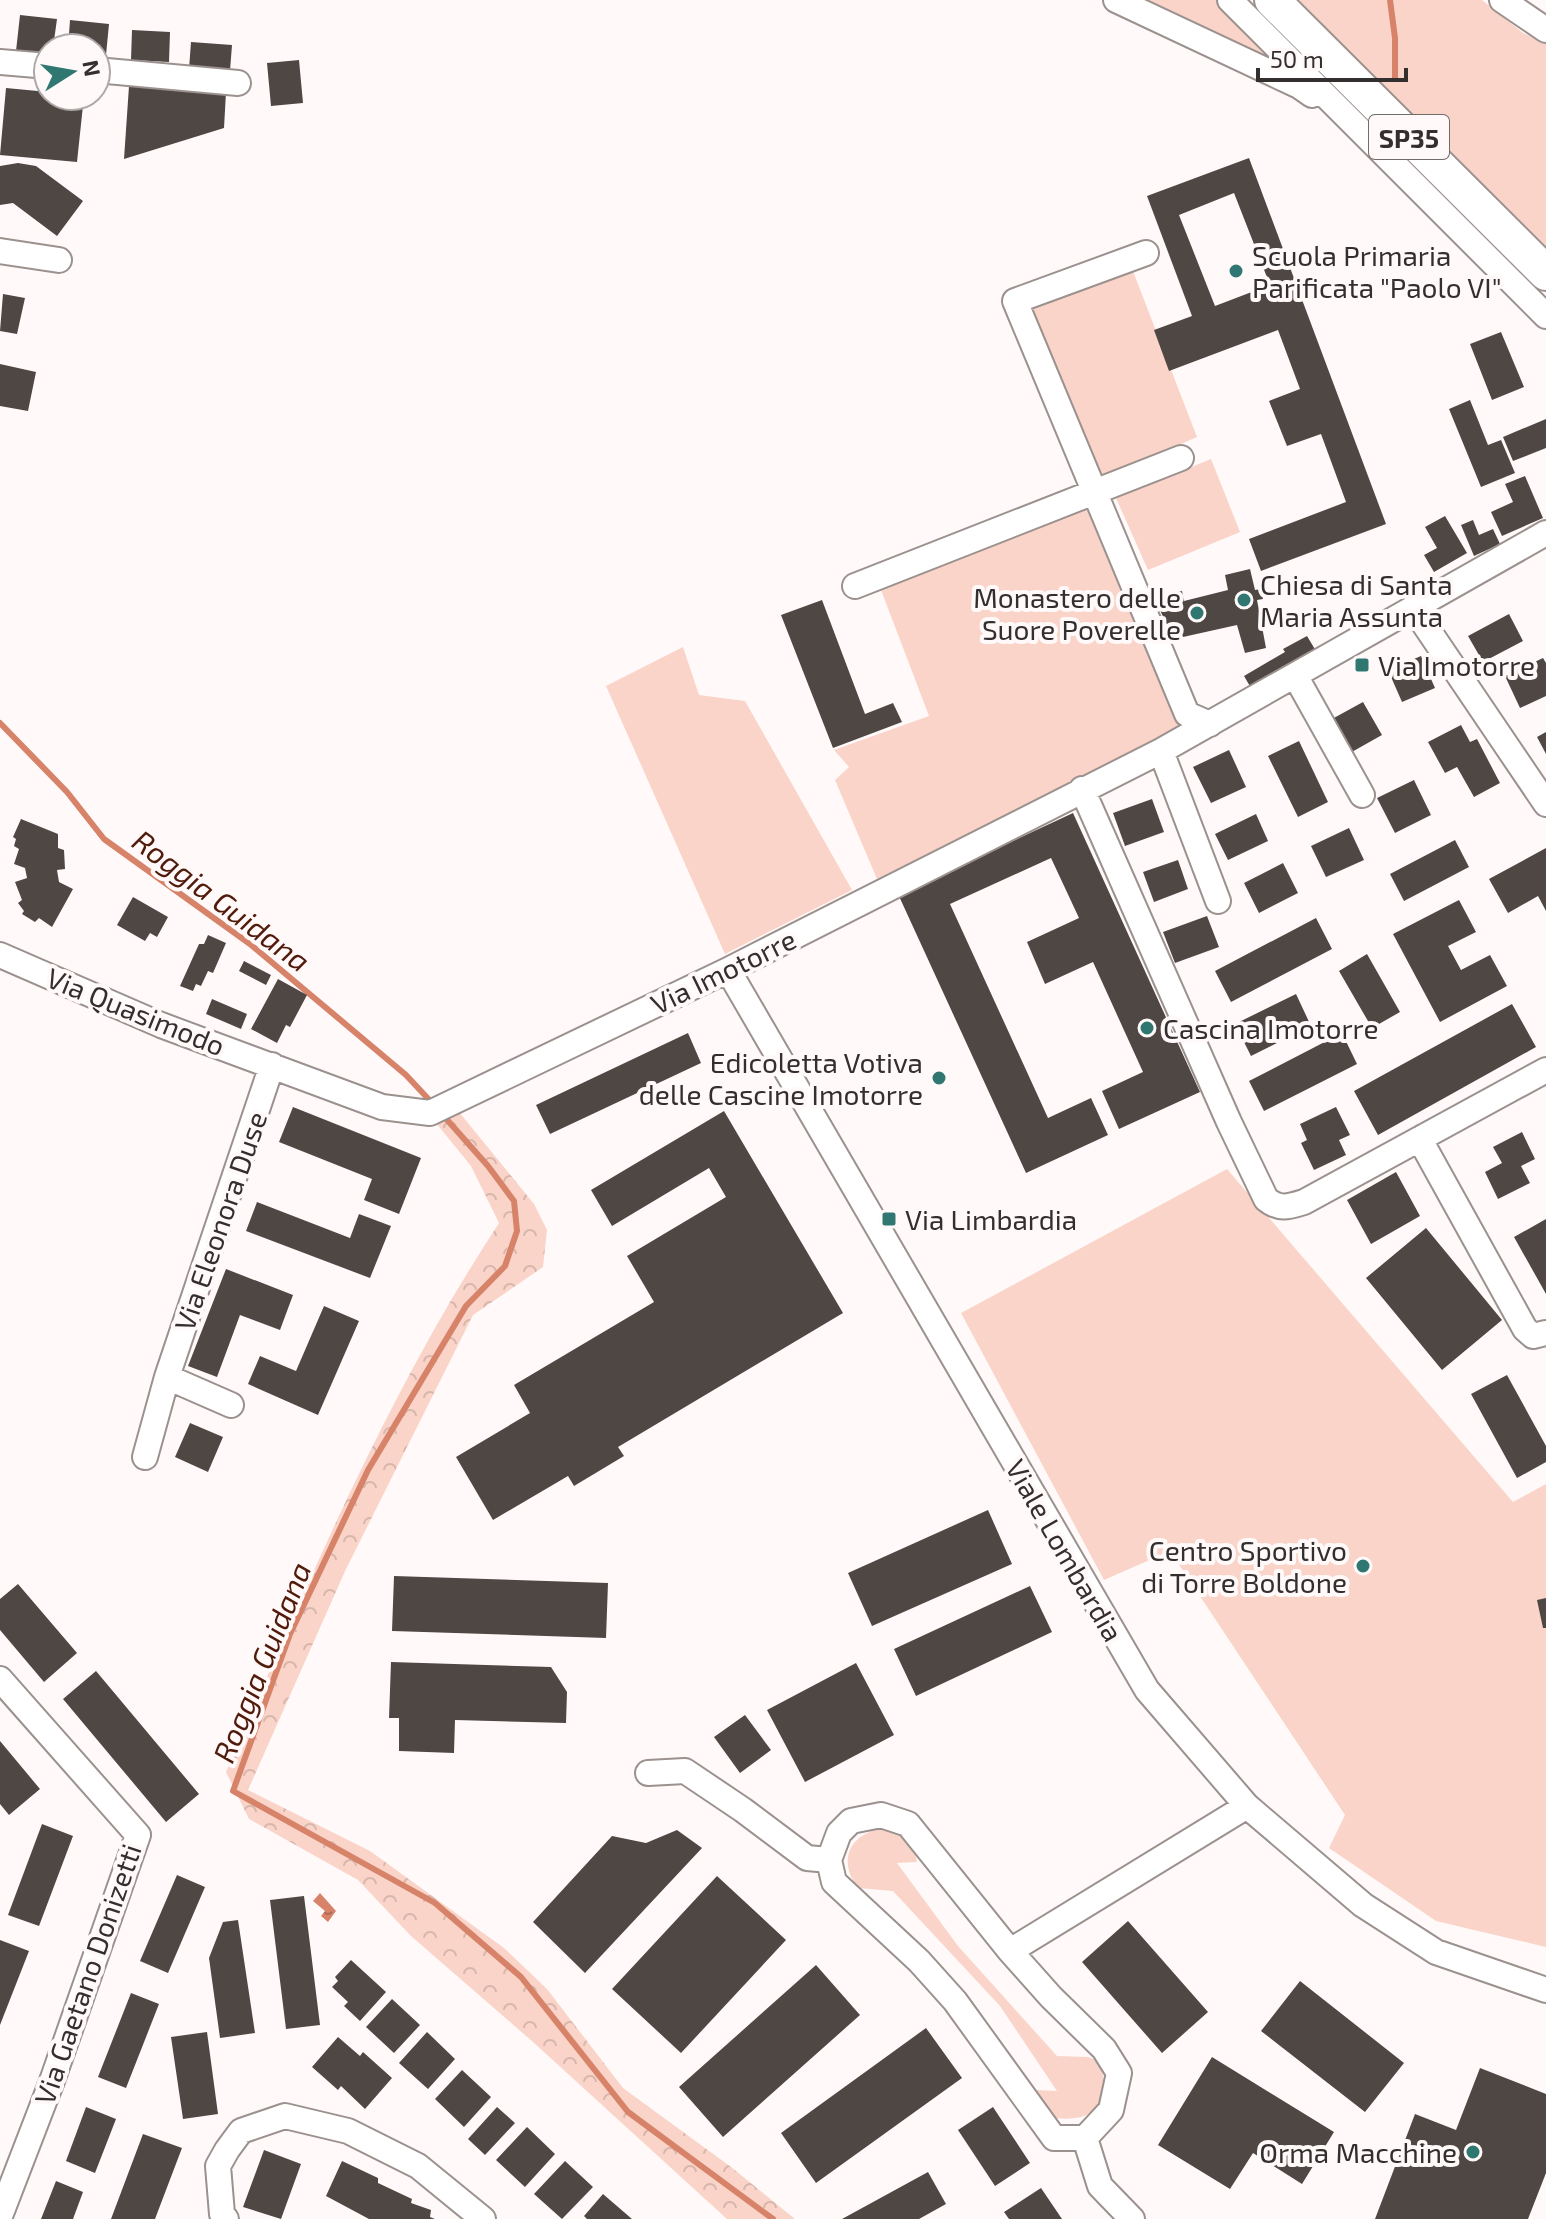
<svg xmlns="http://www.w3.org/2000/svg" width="1546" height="2219" viewBox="0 0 1546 2219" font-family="'Exo 2',sans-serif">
  <defs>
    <pattern id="forest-crowns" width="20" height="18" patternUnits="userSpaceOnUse" patternTransform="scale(2)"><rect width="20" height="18" fill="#fad4c8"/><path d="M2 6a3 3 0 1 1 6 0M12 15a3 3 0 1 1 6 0" fill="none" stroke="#d7b6ac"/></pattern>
    <pattern id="water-ripples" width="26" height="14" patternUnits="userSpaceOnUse" patternTransform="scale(2)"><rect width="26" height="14" fill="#d7836a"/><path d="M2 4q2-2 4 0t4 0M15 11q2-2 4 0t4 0" fill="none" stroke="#af6c58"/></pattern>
  </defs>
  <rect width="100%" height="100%" fill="#fffaf9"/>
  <path fill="#fad4c8" d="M1141,0h75l65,65z
    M1296,0h186l41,33 23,11v206z
    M1131,266l66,171 -97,42 -70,-176z
    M1211,459l29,73 -92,38 -32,-72z
    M1089,507l94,221 -306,151 -42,-99 14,-13 -15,-17 95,-34 -48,-126z
    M683,647l16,48 46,6 107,189 -127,64 -119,-268z
    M1227,1169l286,333 33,-18v463l-110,-26 -107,-73 16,-33 -175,-264 -66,29 -143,-267z
    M888,1828c15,8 27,17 29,34l-20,1 61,83 99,110 31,1 10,4c17,38 -1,62 -42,57l-20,-28 21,1 -57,-85 -107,-115 -35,-3c-23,-30 -5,-58 30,-60z"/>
  <path fill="url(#forest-crowns)" d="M459,1112l75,92 13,26 -4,37 -70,48 -127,254 -98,221 122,61 134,97 43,41 76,99 108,79 64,52h-68l-194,-177 -122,-106 -53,-56 -109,-61 -23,-47c81,-188 160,-377 273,-549l-28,-57 -35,-43z"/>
  <path fill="url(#water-ripples)" d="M320,1893l16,18 -8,11 -7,-6 4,-5 -12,-10z"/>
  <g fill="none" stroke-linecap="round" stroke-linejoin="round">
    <path stroke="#d7836a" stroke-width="6" d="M1390,0l5,38v40
      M0,723l67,69 37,47 146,105 156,131 28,30
      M441,1113l47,53 26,35 3,30 -12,35 -39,40 -98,164 -78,164 -57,157 202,112 86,74 107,135 145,107"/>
  </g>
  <path fill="#4f4744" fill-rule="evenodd" d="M20,15l37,4 -4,29h-5v6l-32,-3z
    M70,20l39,4 -3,31 -10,-1v-6h-28z
    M132,30l38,2 -1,30 -38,-2z
    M191,42l41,3 -2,26 -41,-2z
    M299,60l4,43 -32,3 -4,-43z
    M129,86l97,6 -2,36 -100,31z
    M6,88l42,4v4h36l-7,66 -77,-7z
    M1249,158l137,366 -125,47 -12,-32 97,-37 -25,-68 -34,12 -18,-45 31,-12 -22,-59 -109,41 -15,-41 38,-14 -45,-120zM1234,193l36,92 -55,21 -36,-91z
    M18,163l18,3 47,35 -26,35 -44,-33 -13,2v-39z
    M3,294l22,4 -8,36 -17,-3z
    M1501,332l23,55 -32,13 -22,-56z
    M0,364l36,8 -8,39 -28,-5z
    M1470,400l18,45 13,-5 14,33 -34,14 -32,-78z
    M1546,419v29l-33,13 -10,-24z
    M1525,476l18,42 -41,18 -11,-24 22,-10 -8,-18z
    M1445,516l22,37 -33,19 -10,-17 13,-7 -12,-21z
    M1473,520l6,15 14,-6 7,15 -26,12 -13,-31z
    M1250,569l5,21 6,-1 2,10 -6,1 9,48 -21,5 -8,-28 -63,14 -20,-41 28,-7 2,10 44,-11 -3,-15z
    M822,600l43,114 28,-11 9,19 -69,26 -52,-133z
    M1509,614l14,27 -40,21 -15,-26z
    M1307,636l9,15 -65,37 -7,-12 41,-24 -2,-3z
    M1421,656l14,32 -33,14 -14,-32z
    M1543,658l3,5v33l-26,12 -15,-32z
    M1363,702l19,33 -32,18 -18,-34z
    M1461,725l9,17 7,-3 23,44 -26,14 -17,-30 -12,6 -17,-31z
    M1546,732v22l-9,-17z
    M1299,741l29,61 -30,15 -30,-61z
    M1229,750l17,37 -35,16 -18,-36z
    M1414,780l17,35 -36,18 -18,-35z
    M1152,799l12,33 -39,14 -12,-33z
    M1073,813l127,279 -81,37 -17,-38 41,-19 -50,-110 -48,22 -18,-42 52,-24 -28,-60 -101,46 98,214 43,-20 17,37 -82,38 -128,-279z
    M1256,814l12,27 -40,19 -13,-26z
    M21,819l37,15v14l6,2 1,19 -8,1 2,12 14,7 -21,38 -13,-9 -4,4 -13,-8 2,-3 -6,-8 4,-3 -7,-18 12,-4 -2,-10 -11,-4 5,-15 -5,-3 2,-7 -3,-2z
    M1349,828l15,32 -38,17 -15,-31z
    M1455,840l14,27 -65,34 -14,-27z
    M1546,848v63l-8,-15 -30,17 -19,-34z
    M1178,860l10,29 -34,13 -11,-30z
    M1283,863l15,30 -39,20 -15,-30z
    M133,897l35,20 -11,20 -7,-4 -5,8 -28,-16z
    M1459,900l17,32 -28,14 13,24 29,-15 17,31 -67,36 -47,-88z
    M1207,916l12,31 -44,16 -12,-31z
    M1316,918l16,31 -101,53 -16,-31z
    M208,935l18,8 -13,30 -5,-2 -7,15 -5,-2 -3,7 -13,-5 19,-42h5z
    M1367,954l33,58 -28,16 -33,-57z
    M244,961l27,14 -5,10 -27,-14z
    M278,979l29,16 -17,32 -4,-2 -9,18 -26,-14z
    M1296,994l15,32 -60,30 -16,-32z
    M212,999l35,15 -6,15 -35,-15z
    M1512,1004l24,43 -158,88 -24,-44z
    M688,1033l13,30 -151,71 -14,-29z
    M1342,1033l15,31 -93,47 -15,-30z
    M293,1107l128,51 -22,56 -35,-14 8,-21 -93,-37z
    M1336,1107l14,28 -11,5 7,15 -32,15 -13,-27 6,-3 -7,-16z
    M724,1111l119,202 -225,134 6,9 -50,30 -6,-10 -75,44 -37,-63 74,-44 -16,-28 140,-83 -27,-46 99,-59 -17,-29 -97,58 -21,-36z
    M1522,1132l13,27 -14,7 9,17 -32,16 -13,-27 17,-9 -9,-16z
    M1396,1172l24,44 -49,28 -24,-44z
    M257,1202l93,36 9,-24 32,12 -21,52 -124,-47z
    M1546,1219v75l-32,-57z
    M1426,1228l76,92 -60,50 -76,-92z
    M226,1269l67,26 -13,35 -40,-15 -23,62 -29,-11z
    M324,1306l35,15 -41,94 -70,-31 12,-28 36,15z
    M1507,1375l39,71v16l-29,16 -46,-84z
    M190,1423l33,14 -15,35 -33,-15z
    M988,1510l24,54 -140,62 -24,-53z
    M394,1576l214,7 -2,55 -214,-7z
    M18,1584l59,69 -33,29 -44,-52v-31z
    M1030,1586l22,46 -136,64 -22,-47z
    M1546,1598v30h-3l-6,-28z
    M391,1662l160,5 16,25 -1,31 -111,-3 -1,33 -55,-2v-33h-10z
    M856,1663l38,72 -89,47 -38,-72z
    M96,1671l103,123 -33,28 -103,-123z
    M745,1715l26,35 -31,23 -26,-36z
    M0,1741l40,48 -31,26 -9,-11z
    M42,1824l31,12 -34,90 -31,-11z
    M677,1830l25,18 -117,125 -52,-51 79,-86 34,7z
    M177,1875l28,12 -37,86 -28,-12z
    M717,1876l69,64 -105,113 -69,-64z
    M304,1896l16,129 -34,4 -16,-129z
    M238,1920l17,113 -35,5 -11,-80 14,-36z
    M1128,1921l80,91 -46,41 -80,-91z
    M0,1940l29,11 -29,74z
    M351,1960l35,32 -26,29 -16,-15 4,-4 -16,-15 6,-6 -3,-4z
    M816,1965l44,50 -137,122 -44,-50z
    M1300,1981l104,82 -39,49 -104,-81z
    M131,1993l28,11 -33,84 -28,-11z
    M392,1999l28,26 -26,28 -28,-26z
    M926,2028l36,50 -146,105 -35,-50z
    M207,2032l11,82 -35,5 -12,-82z
    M427,2032l28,27 -27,30 -29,-26z
    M338,2037l22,19 3,-4 29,26 -27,31 -24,-23 -3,4 -26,-23z
    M1212,2057l122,75 -32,52 -49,-31 -23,36 -72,-44z
    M1480,2068l66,26v79l-18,46h-153l40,-105 41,16z
    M462,2070l29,27 -27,30 -29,-28z
    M86,2107l30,12 -21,54 -29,-12z
    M497,2107l18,16 -30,32 -17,-16z
    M993,2107l37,56 -35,23 -37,-56z
    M527,2127l28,27 -30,33 -29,-27z
    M143,2134l39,14 -27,71h-44z
    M264,2150l37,14 -20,55 -38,-12z
    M342,2161l36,17v5l34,16 -1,4 20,7 -1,7 5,2h-66l-43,-23z
    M565,2161l28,26 -31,32 -28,-25z
    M928,2172l18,32 -27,15h-77z
    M56,2181l27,11 -10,27h-32z
    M1041,2188l21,31h-53l-5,-7z
    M603,2194l29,25h-45l-3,-3z"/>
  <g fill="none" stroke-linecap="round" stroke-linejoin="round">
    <defs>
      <path id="minor" d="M1116,0l183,86 13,9
        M1230,0l316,316
        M1502,0l44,30
        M0,62l48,4
        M96,70l142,13
        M0,251l59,9
        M1146,253l-131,48 172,413 23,10
        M855,586l326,-128
        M1414,609l132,195
        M1296,677l66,118
        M1161,751l57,150
        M1082,789l147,333 37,77c13,11 22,8 38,3l242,-132
        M0,955l161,70 221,82 48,6 298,-143 433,-219 385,-218
        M728,970l419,720 100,116 116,99 73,47 110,38
        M1423,1137v8l102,184 8,7 13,-3
        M167,1377l64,28
        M145,1457l22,-80 105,-312
        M0,1679l138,156 -86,246 -52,135
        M648,1773l37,-2 58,39 64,48 22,2 5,22 85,79 36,40 99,137h31l26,-28 8,-37 -15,-24 -53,-52 -41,-46 -102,-127 -27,-9 -30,6 -12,12 -10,27
        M1010,1951l237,-145
        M1085,2138l15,48 32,33
        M226,2219l-4,-5 -4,-48 9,-16 14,-19 44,-15 63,15 70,35 65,53"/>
      <path id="highway" d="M1272,0l274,273"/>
    </defs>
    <use href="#minor" stroke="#9b918e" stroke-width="28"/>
    <use href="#highway" stroke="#9b918e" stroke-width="38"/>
    <use href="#minor" stroke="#fff" stroke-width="24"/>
    <use href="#highway" stroke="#fff" stroke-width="34"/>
  </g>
  <g fill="#2f7770" stroke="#fffaf9" stroke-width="3">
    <circle cx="1236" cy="271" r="8"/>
    <circle cx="1244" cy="600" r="8"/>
    <circle cx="1197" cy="613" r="8"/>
    <rect x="1354" y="657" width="16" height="16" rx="4"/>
    <circle cx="1147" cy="1028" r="8"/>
    <circle cx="939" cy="1078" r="8"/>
    <rect x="881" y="1211" width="16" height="16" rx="4"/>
    <circle cx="1363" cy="1566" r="8"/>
    <circle cx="1473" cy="2152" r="8"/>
  </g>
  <g text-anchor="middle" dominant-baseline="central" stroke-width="8" stroke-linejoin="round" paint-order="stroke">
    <rect fill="#fffaf9" stroke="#706c6b" stroke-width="2" x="1369" y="115" width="80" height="44" rx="6"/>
    <g font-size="26" font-weight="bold" fill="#332f2e">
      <text x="1409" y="137">SP35</text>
    </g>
    <g font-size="28" fill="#332f2e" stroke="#fffaf9" text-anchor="start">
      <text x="1252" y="255">Scuola Primaria<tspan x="1252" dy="32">Parificata "Paolo VI"</tspan></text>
      <text x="1260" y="584">Chiesa di Santa<tspan x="1260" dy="32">Maria Assunta</tspan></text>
      <text x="1181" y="597" text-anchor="end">Monastero delle<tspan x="1181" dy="32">Suore Poverelle</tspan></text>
      <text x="1378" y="665">Via Imotorre</text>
      <text x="1163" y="1028">Cascina Imotorre</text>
      <text x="923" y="1062" text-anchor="end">Edicoletta Votiva<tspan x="923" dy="32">delle Cascine Imotorre</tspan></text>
      <text x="905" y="1219">Via Limbardia</text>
      <text x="1347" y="1550" text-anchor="end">Centro Sportivo<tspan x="1347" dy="32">di Torre Boldone</tspan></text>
      <text x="1457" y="2152" text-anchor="end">Orma Macchine</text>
    </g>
    <g font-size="28" fill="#332f2e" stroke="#fffaf9">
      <text transform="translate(723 971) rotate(-26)">Via Imotorre</text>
      <text transform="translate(136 1011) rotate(22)">Via Quasimodo</text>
      <text transform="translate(220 1221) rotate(-71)">Via Eleonora Duse</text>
      <text transform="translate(1065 1550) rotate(60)">Viale Lombardia</text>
      <text transform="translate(87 1974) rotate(-71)">Via Gaetano Donizetti</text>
    </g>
    <g font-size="30" font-style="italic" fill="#511b0c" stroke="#fffaf9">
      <text transform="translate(222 900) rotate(37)">Roggia Guidana</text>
      <text transform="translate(261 1662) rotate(-68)">Roggia Guidana</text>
    </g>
  </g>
  <g transform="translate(72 72) rotate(79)"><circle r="38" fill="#fffaf9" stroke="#ada9a8" stroke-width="2"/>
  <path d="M0-6L14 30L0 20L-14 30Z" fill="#2f7770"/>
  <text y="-12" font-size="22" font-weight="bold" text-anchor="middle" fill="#332f2e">N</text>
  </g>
  <path d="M1258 68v12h148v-12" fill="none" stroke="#332f2e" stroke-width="4"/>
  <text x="1270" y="68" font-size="24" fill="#332f2e" stroke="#fffaf9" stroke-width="6" paint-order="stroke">50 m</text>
</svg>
